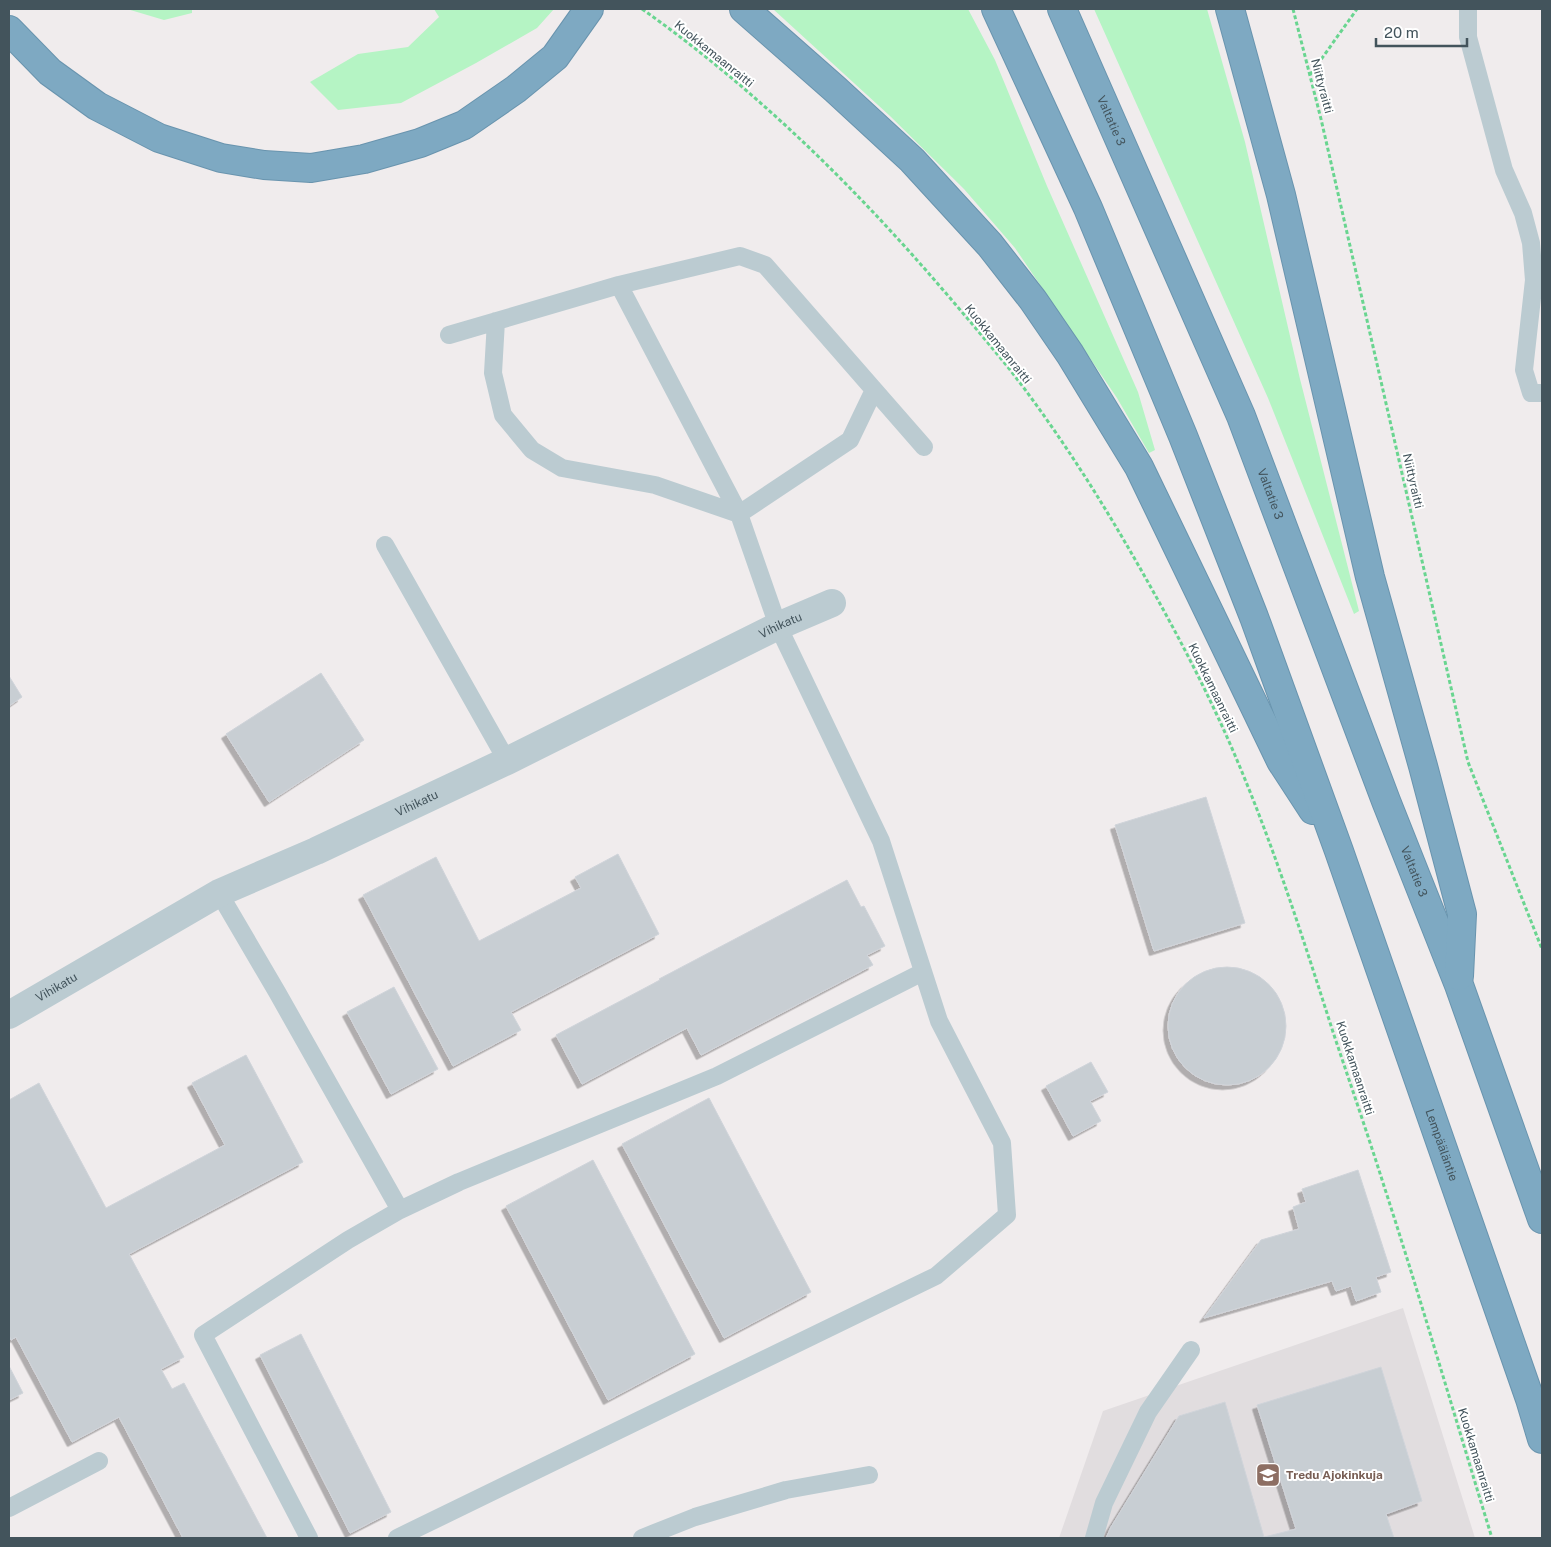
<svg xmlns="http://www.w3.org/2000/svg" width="1551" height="1547" viewBox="0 0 1551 1547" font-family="'Public Sans',sans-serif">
  <defs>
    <filter id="shadow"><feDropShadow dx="-4.5" dy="4.5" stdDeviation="0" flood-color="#0004"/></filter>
  </defs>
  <rect width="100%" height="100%" fill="#f0eced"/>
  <path fill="#e1dddf" d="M1403,1308l72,230h-416l44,-127z"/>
  <path fill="#b5f4c4" d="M127,9h65v4l-28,7z
    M434,9h120l-17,19 -61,35 -75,40 -63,7 -28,-28 48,-28 50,-7 31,-30z
    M773,9h195l27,51 52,126 91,206 17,58 -6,3 -32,-55 -102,-150 -51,-59 -74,-73z
    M1094,9h113l38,133 55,237 59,232 -5,3 -86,-216z"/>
  <path fill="#c8ced3" stroke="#d0d4da" filter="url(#shadow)" d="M321,673l43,67 -95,62 -43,-68z
    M9,676l13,21 -13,9z
    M1206,797l39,126 -91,28 -39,-126z
    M618,854l41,80 -148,78 10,18 -68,36 -90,-171 73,-38 43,84 102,-53 -6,-11z
    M847,880l14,27 3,-1 21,40 -18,9 6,10 -172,90 -14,-27 -105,56 -26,-49 104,-55 -1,-1z
    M1168 1026a59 59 0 1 1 118 0a59 59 0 1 1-118 0Z
    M394,987l44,82 -47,25 -44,-82z
    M246,1055l57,107 -174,92 55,103 -23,12 11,20 12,-6 83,155h-84l-64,-121 -47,25 -56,-105 -5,3 -2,-5v-235l30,-17 67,125 119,-63 -33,-62z
    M1091,1062l17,30 -18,9 11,20 -28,15 -27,-50z
    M709,1098l102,194 -87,46 -102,-194z
    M593,1160l102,194 -87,46 -102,-194z
    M1358,1170l33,102 -15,5 5,15 -25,9 -5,-15 -15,5 -4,-10 -128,37 57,-78 38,-11 -6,-22 13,-5 -4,-13z
    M301,1334l90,178 -41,21 -90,-178z
    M9,1366l14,27 -14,7z
    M1381,1367l41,134 -36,13 8,24h-288l5,-11 68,-111 46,-14 39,135 32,-8 -39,-124z"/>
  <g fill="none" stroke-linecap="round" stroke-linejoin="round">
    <defs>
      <g id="highway">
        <path d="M744,9l91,80 77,71 78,85 43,55 37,54 69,113 142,294 32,49"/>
        <path id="s2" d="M996,9l92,199 95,228 71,181 85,234 191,548 12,40"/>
        <path id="s3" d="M1062,9l179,407 145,385 73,184 83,234"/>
        <path d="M1230,9l51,186 89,382 53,189 39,148 -3,62"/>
        <path d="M9,30l41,42 47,34 62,32 62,20 43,7 47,3 53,-9 56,-16 44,-18 52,-36 39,-32 34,-48"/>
      </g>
    </defs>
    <use href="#highway" stroke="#6994ae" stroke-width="30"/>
    <path stroke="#69d590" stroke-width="3" stroke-dasharray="4 2.5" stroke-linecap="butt" d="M642,9c98,69 186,152 266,241 34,38 67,77 99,116 54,69 100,143 142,218 31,55 60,111 85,169 39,91 69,185 99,279 17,51 35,103 51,154 38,117 72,235 108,352
      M1293,9l28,110 147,643 74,187
      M1310,75l47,-66"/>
    <path stroke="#bbcbd1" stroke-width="18" d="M1468,9v28l36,133 19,43 8,30 3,37 -10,90 7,23h11
      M496,321l-3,52 10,42 29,35 30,18 93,17 84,29 111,-74 24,-50
      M449,335l170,-50
      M385,545l122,216
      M219,893l58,99 123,218 -52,30 -145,95 106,203
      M400,1210l59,-28 258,-106 206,-104
      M9,1508l90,-47
      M397,1538l539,-262 71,-61 -5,-72 -63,-122 -58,-180 -103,-215 -39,-112 -120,-229 121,-29 25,9 159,182
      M642,1538l53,-21 91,-27 83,-15
      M1094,1538l10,-35 44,-91 43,-62"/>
    <path stroke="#bbcbd1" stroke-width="28" id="s1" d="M9,1015l210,-122 97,-42 191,-90 271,-135 54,-23"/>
    <use href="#highway" stroke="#7ea9c2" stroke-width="28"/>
  </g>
  <defs>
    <symbol id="school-square" viewBox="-11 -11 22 22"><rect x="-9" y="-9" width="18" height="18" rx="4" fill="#8d6e63" stroke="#fff"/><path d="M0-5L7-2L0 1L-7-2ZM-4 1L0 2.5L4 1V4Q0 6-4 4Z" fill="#fff"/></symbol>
  </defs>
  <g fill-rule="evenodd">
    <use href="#school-square" x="1254" y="1461" width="28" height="28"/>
  </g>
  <g text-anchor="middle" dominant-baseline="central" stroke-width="4" stroke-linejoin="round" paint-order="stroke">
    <g font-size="12" fill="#43545c" stroke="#fff">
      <text transform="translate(714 54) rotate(39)">Kuokkamaanraitti</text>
      <text transform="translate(1322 86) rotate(75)">Niittyraitti</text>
      <text stroke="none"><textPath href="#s3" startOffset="122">Valtatie 3</textPath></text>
      <text transform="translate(998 344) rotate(51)">Kuokkamaanraitti</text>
      <text transform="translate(1413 481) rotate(77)">Niittyraitti</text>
      <text stroke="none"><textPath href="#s3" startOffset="528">Valtatie 3</textPath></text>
      <text stroke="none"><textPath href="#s1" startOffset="865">Vihikatu</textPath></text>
      <text transform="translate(1213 688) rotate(64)">Kuokkamaanraitti</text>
      <text stroke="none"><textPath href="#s1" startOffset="460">Vihikatu</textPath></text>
      <text stroke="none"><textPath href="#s3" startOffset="932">Valtatie 3</textPath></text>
      <text stroke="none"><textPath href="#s1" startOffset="55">Vihikatu</textPath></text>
      <text transform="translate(1355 1068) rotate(72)">Kuokkamaanraitti</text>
      <text stroke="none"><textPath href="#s2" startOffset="1221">Lempääläntie</textPath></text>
      <text transform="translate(1476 1455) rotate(73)">Kuokkamaanraitti</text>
    </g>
    <g font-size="12" font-weight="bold" fill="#785e54" stroke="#fff" text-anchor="start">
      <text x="1286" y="1475">Tredu Ajokinkuja</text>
    </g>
  </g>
  <rect width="1551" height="1547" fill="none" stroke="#43545c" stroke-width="20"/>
  <path d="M1376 38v8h91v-8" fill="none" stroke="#43545c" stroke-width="2.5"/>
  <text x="1384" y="38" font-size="15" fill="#43545c" stroke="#ffffff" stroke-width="4" paint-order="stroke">20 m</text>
</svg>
